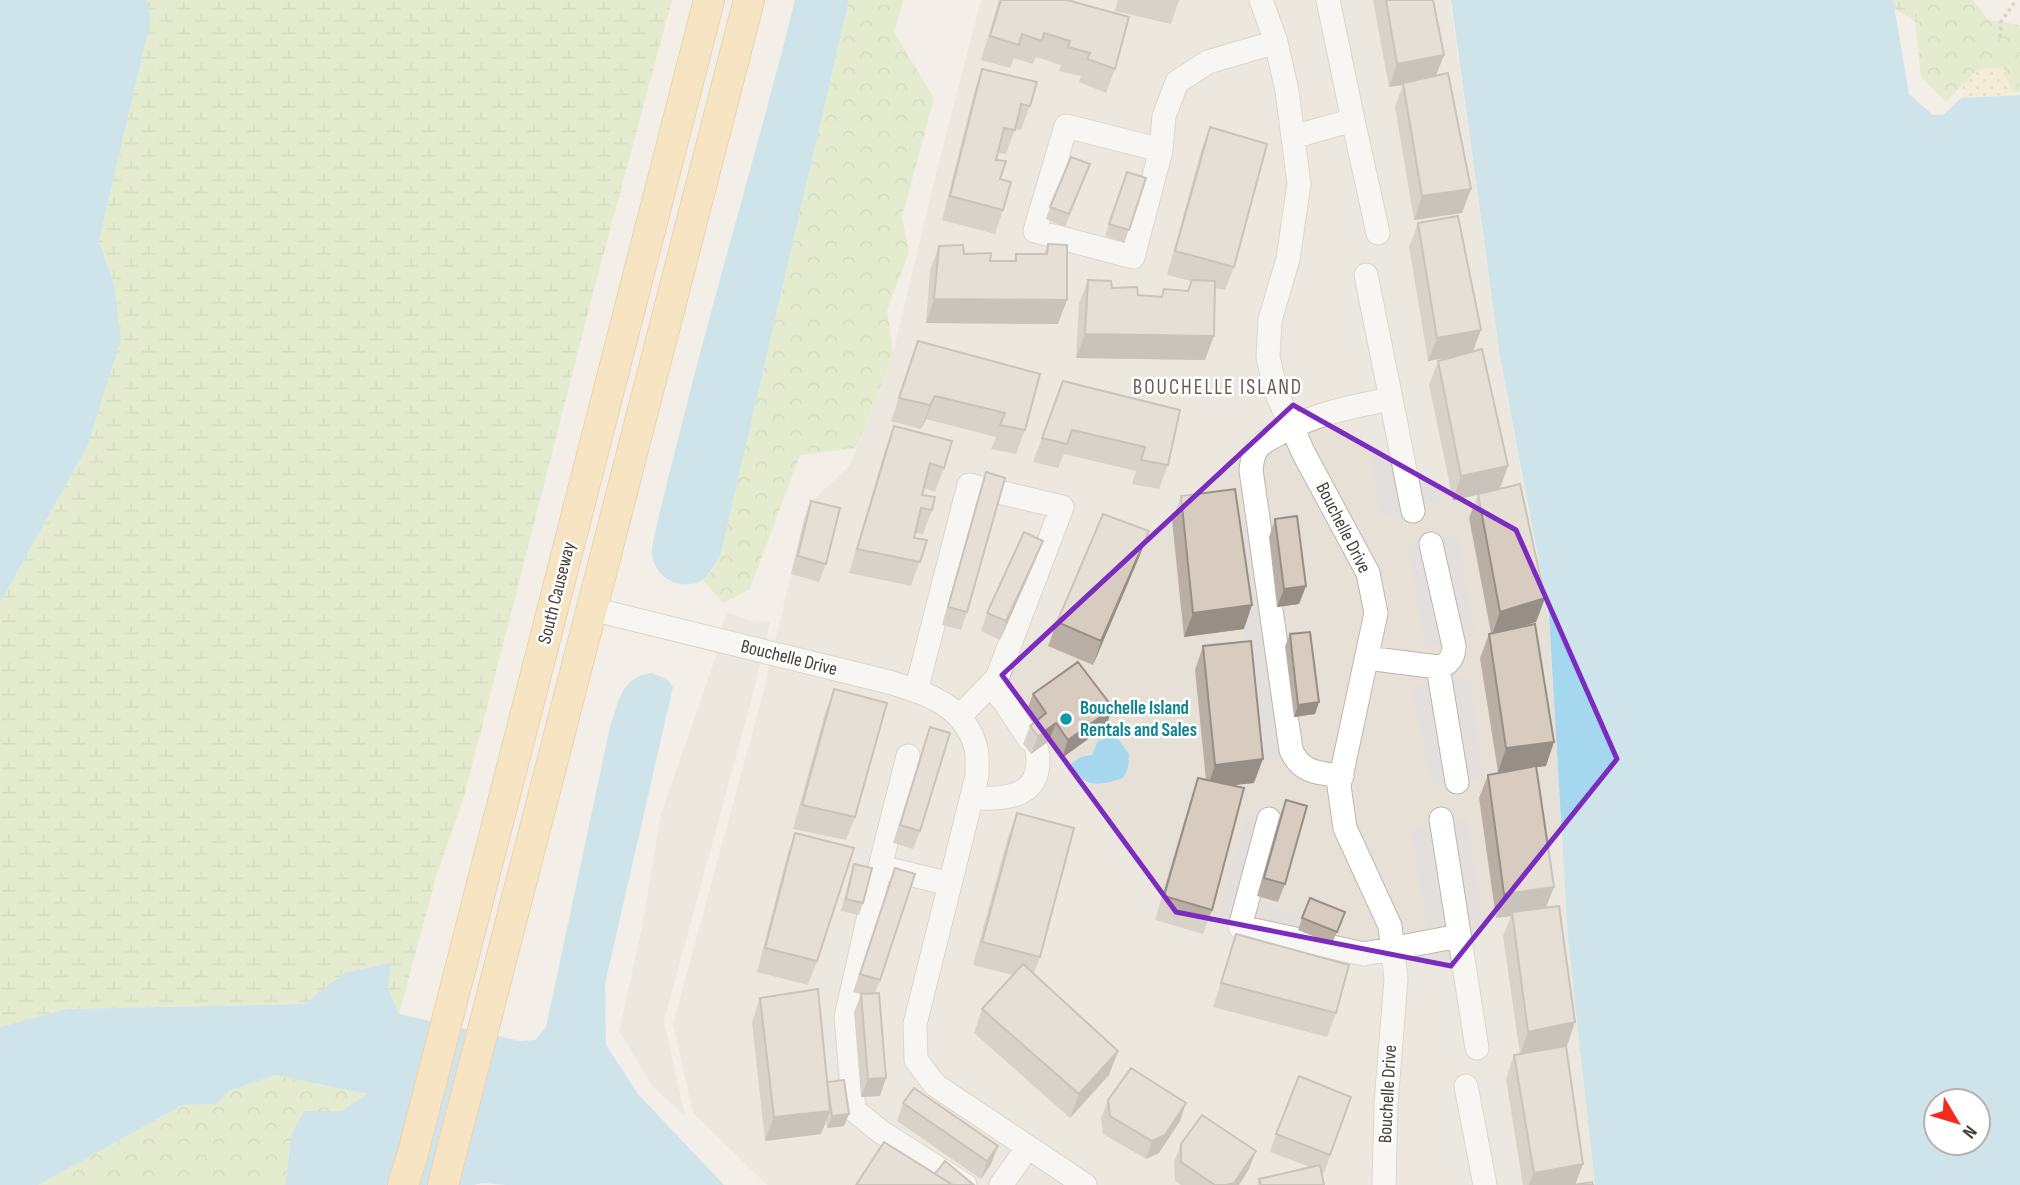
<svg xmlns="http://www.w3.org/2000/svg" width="2020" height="1185" viewBox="0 0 2020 1185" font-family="'Sofia Sans Condensed',sans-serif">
  <defs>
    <pattern id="forest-crowns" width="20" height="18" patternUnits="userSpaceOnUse" patternTransform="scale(1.75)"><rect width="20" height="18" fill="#d3e7b1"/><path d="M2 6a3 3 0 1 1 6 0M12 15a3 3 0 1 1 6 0" fill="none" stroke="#b6c799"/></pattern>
    <pattern id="wetland-marsh" width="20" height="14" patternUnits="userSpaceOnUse" patternTransform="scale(1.75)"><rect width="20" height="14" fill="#d3e7b1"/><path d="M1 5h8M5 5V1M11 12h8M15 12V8" fill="none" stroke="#b6c799"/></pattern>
    <pattern id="sand-dots" width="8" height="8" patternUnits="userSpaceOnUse" patternTransform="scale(1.75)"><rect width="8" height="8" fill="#f6e8c4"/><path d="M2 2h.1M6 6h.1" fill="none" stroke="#d4c8a9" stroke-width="1.8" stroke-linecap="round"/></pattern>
  </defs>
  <rect width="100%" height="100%" fill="#f3efe8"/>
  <path fill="#e7e0d6" d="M981,0h469l51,364 48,257 19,319 27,245h-828l-74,-72 -20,-89 89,-327 45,-191 43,-41 43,-112 45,-188z
    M726,612l26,9 18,1 -17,72 -89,327 21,95 -32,-29 -34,-56 23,-104 19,-113 55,-158z"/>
  <path fill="url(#forest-crowns)" d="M849,0h54l-9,32 40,66 -32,119 7,35 -22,59 6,43 -37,94 -56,7 -50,134 -27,14 -20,-23 9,-9 9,-18z
    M1922,0h51l15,20 32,5v67h-8l-9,-25 -25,2 -32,33 -25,-25 -6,-56z
    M275,1075l92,19 -26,17 -49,22 -7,52h-247l145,-80 33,-1 13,-13z"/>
  <path fill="url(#wetland-marsh)" d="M147,0h525l-78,289 -130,508 -28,80 -37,137 -11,-26 4,-26 -48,11 -40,31 -237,5 -67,18v-424l87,-156 27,-163 -15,-43 52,-222z
    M1893,0h29l-7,21 -21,-13z"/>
  <path fill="url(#sand-dots)" d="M2003,67l9,25 -1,3 -50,3 2,-14 15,-15z"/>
  <path fill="#e2dfdc" d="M1313,0h46l45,230 -52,10 -20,-95 25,-6 -10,-48 -26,3 -17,-93z
    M1391,259l48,245 -58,13 -44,-244z
    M1257,515l37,242 -30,3 -36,-240z
    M1458,535l17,101 -50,10 -17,-103z
    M1470,676l12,103 -50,7 -21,-100z
    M873,788l25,6 -23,91 -24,-8z
    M1247,814l32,9 -21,80 45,13 -7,23 49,11 -8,27 -127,-31z
    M1467,818l34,228 -53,11 -37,-228z
    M839,915l27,6 -17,79 -31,-10z
    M816,1014l30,3 6,73h-35z
    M1495,1077l20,108h-63l-18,-97z"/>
  <path fill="#a5d7ee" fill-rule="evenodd" d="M0,0h147l4,19 -52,222 15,43 7,56 -34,107 -87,156z
    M795,0h54l-128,553c-5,9 -9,19 -17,26 -20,14 -49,0 -52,-24 -1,-10 4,-22 5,-31 7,-31 15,-62 23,-93 36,-144 79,-287 115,-431z
    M1451,0h442l16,94 24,21h10l18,-17 59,-3v1090h-425l-27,-245 -19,-324 -49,-259zM1936,1101h42v42h-42z
    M651,673l16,6 6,8 -68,297 1,61 32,49 86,91h-218l-24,-2 -8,2h-189l7,-52 12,-22h37l26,-17 -92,-19 -46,16 -13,13 -33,1 -145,80h-38v-158l67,-18 237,-5 40,-31 48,-11 -4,26 11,26 121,27 15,-1 11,-13 64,-300c9,-26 10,-49 41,-54z
    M1110,737l8,2 11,15 -1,14 -5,10c-25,8 -38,11 -52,-14l10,-7 11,-2 6,-14z"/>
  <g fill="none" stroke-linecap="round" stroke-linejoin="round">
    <defs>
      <path id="minor" d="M1261,0l15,42 11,49 12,93 -11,75 -18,61 -2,37 8,35 28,62 64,119 8,40 -37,173 6,42 45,98 6,53 -10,125 -2,81
        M1328,0l25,120
        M1293,137l60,-17 25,113
        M1161,150l-95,-24 -31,105 98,26 28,-107 3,-34 13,-34 31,-20 68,-20
        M1366,275l25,124
        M592,609l297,73c38,12 75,22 87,66 2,8 1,19 1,28l-62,248 1,36 19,25 150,100
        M1367,658l71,9c11,-2 16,-10 16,-21l-23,-102
        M1438,667l19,115
        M990,685l14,16 25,38
        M916,691l53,-206 93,22 -65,171 -38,39
        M1342,776c-24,-3 -41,-3 -51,-26l-40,-280c1,-7 1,-14 6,-21 5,-8 15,-11 23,-16 37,-20 70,-26 111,-34l22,112
        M972,798c36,2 72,-1 65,-48
        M1269,819l-29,108 124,27 95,-18
        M1441,819l36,229
        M880,867l28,-111
        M950,884l-70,-17 -34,150 8,93 27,22 84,53
        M1466,1086l19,99
        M1001,1185l27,-38"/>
      <path id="major" d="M403,1185l10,-32 296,-1153
        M443,1185l306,-1185"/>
    </defs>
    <use href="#minor" stroke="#bfb6aa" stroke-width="25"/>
    <use href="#major" stroke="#e1b268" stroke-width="32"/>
    <path stroke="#c0b09c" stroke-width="3.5" stroke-dasharray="3.5 3.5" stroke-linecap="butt" d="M2000,37l1,-15 15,-22"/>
    <use href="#minor" stroke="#fff" stroke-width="23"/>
    <use href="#major" stroke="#fbd798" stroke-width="30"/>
  </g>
  <path fill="#baafa5" d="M999,0h68l48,69 -9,24 -27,-11 2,-6 -22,-5 2,-6 -25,-8 -3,7 -19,-6 -4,10 -29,-8z
    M1118,0h61l-8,24 -56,-13z
    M1373,0h60l11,55 -8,21 26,137 -48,7 -19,-113 8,-22 -14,2z
    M982,69l48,37 -9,24 -6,-1 -9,25 -8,-1 -2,7 4,19 3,31 -8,24 -53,-14 32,-127z
    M1210,127l24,140 -9,23 -10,-2 -10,72 -129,-2 3,-54 9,-24 50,15 23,1 3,-7 24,2 3,-10 -24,-6 34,-124z
    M1127,172l19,6 -22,65 -19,-7z
    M1085,177l-20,50 -19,-8 4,-12z
    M1418,223l63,107 -8,22 35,114 -8,23 45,109 -9,24 -20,6 30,138 -10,1 18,120 -8,20 21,139h-2l18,118 -8,21h18h-70l-17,-106 8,-24 6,-1 -17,-118 8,-20 -15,2 -17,-120 9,-23 26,-5 -16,2 -18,-114 9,-24 2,-1 -22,-115 9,-23 -25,5 -24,-115 9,-24 19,-5 -29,5 -19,-114z
    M1048,244l10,80 -132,-1 4,-53 9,-24 51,15h24l2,-7h28z
    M918,341l107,89 -9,24 -25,-5 5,-12 -70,-18 -5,10 -30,-8z
    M1063,381l105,84 -9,24 -27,-5 4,-13 -72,-17 -6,14 -25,-6z
    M894,426l50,42 -9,24 -11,-4 -2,7 10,15 -9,24 -8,-1 -1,5 13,2 -16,46 -62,-13 36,-123z
    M986,472l-19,140 -6,18 -19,-5 38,-134z
    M1181,496l63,133 -60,8 -12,-117z
    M811,501l15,63 -7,18 -28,-8 13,-54z
    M1275,519l31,67 -7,18 -22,3 -8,-70z
    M1140,555l-47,110 -45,-19 9,-24z
    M1036,559l-36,81 -19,-9 6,-18z
    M1290,634l29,68 -4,12 -21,3 -9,-71z
    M1203,646l51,137 -23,2 -19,125 -9,24 -48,-14 35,-118 8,-24 8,2 -11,-110z
    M834,689l21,128 -9,23 -53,-11 32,-116z
    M1033,694l73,32 -44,32 -13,-17 -18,13 -8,-10 7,-18 4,-4 -8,-10z
    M930,727l-10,104 -7,18 -20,-6z
    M1286,800l-1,84 -7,18 -21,-6 22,-78z
    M1017,813l23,144 -6,17 84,77 -9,24 -39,43 -96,-85 8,-24 31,-34 -40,-10 35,-128z
    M795,833l22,128 -9,24 -51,-13 30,-116z
    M854,864l9,39 -4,12 -18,-4 9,-35z
    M895,868l-15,112 -5,13 5,103 -19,1 -7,-85 7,-18 -8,-2z
    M1345,912l-13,32 -34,-14 4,-12z
    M1236,934l100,79 -9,24 -114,-30z
    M760,998l67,85 22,31 -5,12 -17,2 -1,-7 -5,13 -56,7 -13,-119z
    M1351,1097l-27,76 -3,-1 3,13h-67l2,-6 51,-12 -40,-15 6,-18z
    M1108,1100l72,21 -21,32 -13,6 -43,-25 -2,-16z
    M903,1103l95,43 -7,18 -10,15 -84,-58z
    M1181,1144l68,25 -10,16h-58l-6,-4 -1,-19z"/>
  <path fill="#978f86" d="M1444,55l-9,23 -32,5v2l-14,2 8,-23z
    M1471,189l-9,24 -48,7 8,-24z
    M934,299l133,1 -9,24 -132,-1z
    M1481,330l-9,23 -44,8 9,-23z
    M1085,334l129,2 -9,24 -129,-2z
    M935,396l-9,23 -5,10 9,-24z
    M1508,466l-9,24 -46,10 8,-24z
    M1149,531l-9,24 -47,110 8,-24z
    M1043,541l-7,18 -36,81 6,-19z
    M1306,586l-7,18 -22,3 7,-18z
    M1545,598l-9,24 -44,13 8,-23z
    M1252,605l-8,24 -60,8 9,-24z
    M1319,702l-4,12 -21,3 4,-12z
    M1113,708l-7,18 -44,32 6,-18z
    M1056,723l-7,18 -18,13 7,-18z
    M1554,742l-8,24 -48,6 8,-24z
    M1263,759l-9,24 -47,5 8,-23z
    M1554,887l-9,23 -33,2 -1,4 -15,2 8,-24z
    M1575,1022l-8,24 -47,9 8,-23z
    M1118,1051l-9,24 -39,43 9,-24z
    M886,1078l-6,18 -19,1 7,-18z
    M1186,1103l-6,18 -21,32 -13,6 6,-18z
    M830,1111l-9,23 -56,7 9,-24z
    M849,1114l-5,12 -17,2 5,-12z
    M998,1146l-7,18 -10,15 6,-18z
    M1256,1151l-7,18 -10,16h-13z
    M1583,1164l-8,21h-46l5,-12z"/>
  <path fill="#d8ccc0" stroke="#978f86" stroke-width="2" d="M1001,0h66l62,17 -14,52 -28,-10 3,-6 -22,-6 2,-6 -26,-8 -2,8 -20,-7 -3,11 -29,-9z
    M1386,0h47l11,55 -47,9z
    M982,69l55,13 -7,24 -9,-2 -6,26 -11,-2 -8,32 10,1 -6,18 11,3 -8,28 -53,-14z
    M1448,73l23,116 -49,7 -19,-113z
    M1210,127l57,17 -33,123 -59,-16z
    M1071,157l19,7 -21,50 -19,-7z
    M1127,172l19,6 -17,52 -20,-6z
    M1458,216l23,114 -44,8 -19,-115z
    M1048,244l19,1v55l-133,-1 5,-53 24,-1 1,9 27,-1 -1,8h26v-7h31z
    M1088,280l23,1 1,7 25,-1 1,8 24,2 2,-8 24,2 4,-11 23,1 -1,55 -129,-2z
    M918,341l122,33 -15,56 -25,-5 5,-12 -70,-17 -5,9 -31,-7z
    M1482,349l26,117 -47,10 -23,-115z
    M1063,381l117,29 -12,55 -27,-5 4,-13 -73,-17 -5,14 -25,-6z
    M894,426l58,15 -8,27 -14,-5 -8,32 13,2 -3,13 -11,-2 -7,30 13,2 -7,22 -63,-13z
    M986,472l19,6 -38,134 -19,-5z
    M1520,484l25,114 -45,14 -22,-118z
    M1235,489l17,116 -59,8 -12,-117z
    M811,501l29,7 -14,56 -28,-8z
    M1103,514l46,17 -48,110 -44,-19z
    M1297,516l9,70 -22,3 -9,-70z
    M1024,532l19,9 -37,80 -19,-8z
    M1535,624l19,118 -48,6 -17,-114z
    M1310,632l9,70 -21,3 -8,-71z
    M1251,641l12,118 -48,6 -12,-119z
    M1078,662l35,46 -45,32 -12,-17 -18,13 -8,-10 16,-13 -13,-19z
    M834,689l53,14 -32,114 -53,-12z
    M930,727l20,6 -30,98 -20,-6z
    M1536,766l18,121 -50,7 -16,-119z
    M1198,778l46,10 -32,122 -48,-14z
    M1286,800l21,6 -22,78 -21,-6z
    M1017,813l57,15 -34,129 -58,-15z
    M795,833l59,15 -37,113 -52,-13z
    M854,864l18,4 -9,35 -17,-4z
    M895,868l20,6 -35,106 -20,-6z
    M1310,898l35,14 -8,20 -35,-14z
    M1559,906l16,116 -47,10 -16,-120z
    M1236,934l113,31 -13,48 -115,-30z
    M1023,964l95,87 -39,43 -97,-85z
    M818,989l12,122 -56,6 -14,-119z
    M879,993l7,85 -18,1 -7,-85z
    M1566,1046l17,118 -49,9 -20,-118z
    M1131,1068l55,35 -21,32 -13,6 -42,-25 -2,-16z
    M1299,1076l52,21 -21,58 -54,-21z
    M844,1080l5,34 -17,2 -5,-34z
    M914,1088l84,58 -11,15 -84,-58z
    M1202,1115l54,36 -22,32 -8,2h-11l-34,-23v-18z
    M884,1142l69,43h-97z
    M945,1161l29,24h-21l-18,-11z
    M1320,1165l4,20h-63l-2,-6z
    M1592,1182l1,3h-20z"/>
  <path d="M0 0H2020V1185H0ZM1293,405l223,125 101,229 -166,207 -275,-54 -174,-237z" fill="#f3efe8" fill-opacity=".55" fill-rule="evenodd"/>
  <path fill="none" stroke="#7b2cbf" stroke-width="5" stroke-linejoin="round" d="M1293,405l223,125 101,229 -166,207 -275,-54 -174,-237z"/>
  <circle fill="#0f9aa8" stroke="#fff" stroke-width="2.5" cx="1066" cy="719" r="7"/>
  <g text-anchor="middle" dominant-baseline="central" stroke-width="5" stroke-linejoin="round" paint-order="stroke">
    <g font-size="19" fill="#463f37" stroke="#fff">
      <text transform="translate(1343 528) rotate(63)">Bouchelle Drive</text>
      <text transform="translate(557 593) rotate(-76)">South Causeway</text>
      <text transform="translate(789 658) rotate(14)">Bouchelle Drive</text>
      <text transform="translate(1388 1094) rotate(-87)">Bouchelle Drive</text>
    </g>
    <g font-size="19" font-weight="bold" fill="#0d838f" stroke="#fff" text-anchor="start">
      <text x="1080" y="708">Bouchelle Island<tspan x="1080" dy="22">Rentals and Sales</tspan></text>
    </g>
    <g font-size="21" letter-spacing="2" fill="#695c4e" stroke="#fff">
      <text x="1218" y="387">BOUCHELLE ISLAND</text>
    </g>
  </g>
  <g transform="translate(1957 1122) rotate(128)"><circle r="33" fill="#ffffff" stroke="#b5b2af" stroke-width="2"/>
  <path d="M0-5L12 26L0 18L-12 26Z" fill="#f42c1e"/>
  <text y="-10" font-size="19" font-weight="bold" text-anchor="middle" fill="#463f37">N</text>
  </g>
</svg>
